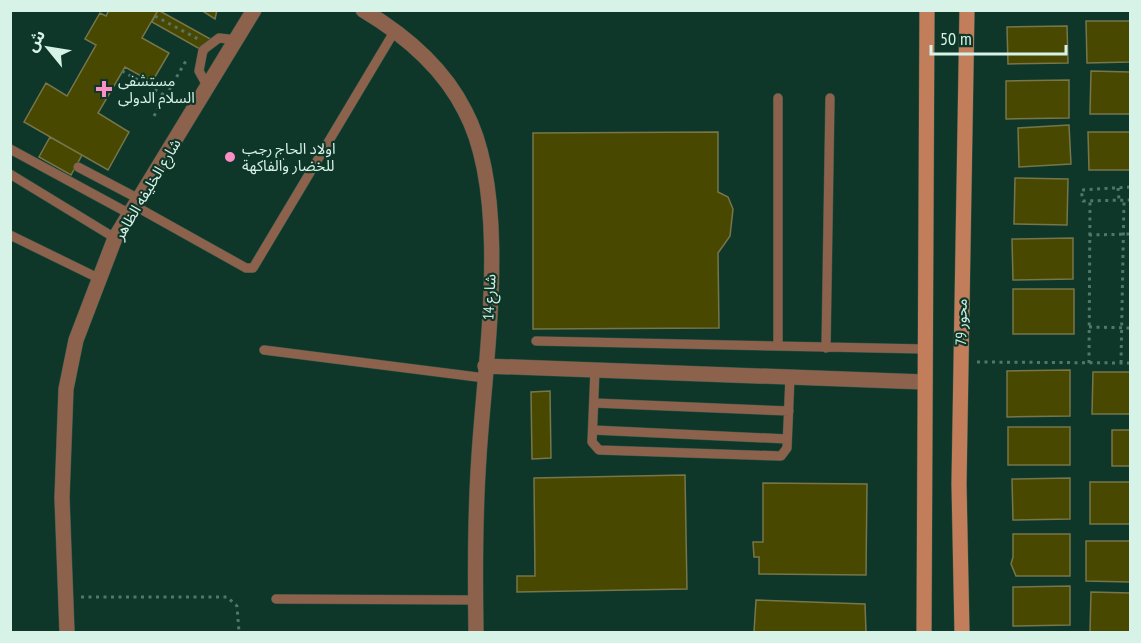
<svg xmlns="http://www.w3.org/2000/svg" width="1141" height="643" viewBox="0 0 1141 643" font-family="'PT Sans Narrow','Noto Sans Arabic',sans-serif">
  <rect width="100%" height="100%" fill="#0e372a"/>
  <path fill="#494800" stroke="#76764a" stroke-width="1.5" d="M109,10h49l-16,28 27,15 -17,29 -27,-15 -27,46 31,19 -21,38 -84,-48 22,-39 21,13 29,-51 -11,-6 15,-26 6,3z
    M158,10l56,31 -7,12 -55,-31z
    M201,10h16l-2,9z
    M1086,21h44v41l-43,1z
    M1067,26l1,37 -60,1 -1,-37z
    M1091,71l39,1v42h-40z
    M1069,80v38l-63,1v-38z
    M1069,125l2,39 -52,3 -1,-39z
    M718,132v60l10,5 5,12 -3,27 -12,17 1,75 -186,1v-196z
    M1088,132h42v38h-41z
    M50,137l32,18 -11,20 -32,-18z
    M1015,178l53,1 -1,46 -53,-1z
    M1073,238v41l-60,1 -1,-41z
    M1013,289h61v45h-61z
    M1070,370v46l-63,1v-46z
    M1093,372h37v42h-38z
    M550,391l1,67 -19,1 -1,-67z
    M1008,427h62v38h-62z
    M1112,430h18v36h-18z
    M685,475l2,114 -170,3v-16h18l-1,-98z
    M1070,478v41l-57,1 -1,-41z
    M1090,482h40v42h-40z
    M763,483l104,1 -1,91 -107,-1v-17h-5l-1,-15h10z
    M1013,534h57v42h-54l-5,-12 2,-7z
    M1086,541h44v41l-44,-1z
    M1070,586v39l-57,1v-39z
    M1091,592l39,1v39h-40z
    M756,600l109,4 1,28h-112z"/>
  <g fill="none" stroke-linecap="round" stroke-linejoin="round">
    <defs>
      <path id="lane" d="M209,89l-10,-18 4,-21 16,-12 18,2
        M10,149l120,65
        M78,167l61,32
        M10,174l105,64
        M135,206l111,62h7l141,-236
        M10,235l88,43
        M536,341l389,8
        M778,346v-248
        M826,348l4,-250
        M264,350l221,28
        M595,370l-3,72 7,8 182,6 6,-8 3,-71
        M594,403l195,8
        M593,430l194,9
        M276,599l199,1"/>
      <path id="street" d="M363,10c42,25 80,57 102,101 46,86 20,248 14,345 -4,58 -4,118 -3,176
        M485,366l439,16
        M67,632l-5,-134 4,-109 10,-49 39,-102 139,-228"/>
      <path id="secondary" d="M924,632l3,-622
        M962,632l-3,-148 8,-474"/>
    </defs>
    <use href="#lane" stroke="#2e5548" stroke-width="10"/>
    <use href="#street" stroke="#2e5548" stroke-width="16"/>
    <use href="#secondary" stroke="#2e5548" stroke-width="16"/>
    <path stroke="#52766a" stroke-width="3" stroke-dasharray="3 4.5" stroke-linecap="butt" d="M155,16l43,23
      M122,71l44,25
      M154,116l33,-57
      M1130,187l-49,3 2,11 47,-1
      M1118,188l1,12
      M1089,235l41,-1
      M1089,327l41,1
      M977,362l153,1
      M1089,363l1,-162
      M1121,363l3,-163
      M81,597h146l10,9 2,26"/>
    <use href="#lane" stroke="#8d624c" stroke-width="9"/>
    <use href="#street" stroke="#8d624c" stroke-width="15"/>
    <use href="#secondary" stroke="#c27e5a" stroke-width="15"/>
  </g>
  <g fill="#fa8fc6" stroke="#0e372a" stroke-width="2">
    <path d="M101 80h6v6h6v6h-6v6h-6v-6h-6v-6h6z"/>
    <circle cx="230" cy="157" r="6"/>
  </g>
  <g text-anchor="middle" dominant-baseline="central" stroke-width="4.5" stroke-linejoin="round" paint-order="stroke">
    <g font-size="15" fill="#d7f2e7" stroke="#0e372a" text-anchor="start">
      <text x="118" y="80">مستشفى<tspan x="118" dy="17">السلام الدولى</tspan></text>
      <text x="242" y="148">اولاد الحاج رجب<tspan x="242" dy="17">للخضار والفاكهة</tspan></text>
    </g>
    <g font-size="15" fill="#d7f2e7" stroke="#0e372a">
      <text transform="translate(147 189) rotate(-59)">شارع الخليفه الظاهر</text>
      <text transform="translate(489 297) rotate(-87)">شارع 14</text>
      <text transform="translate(961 322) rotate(-89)">محور 79</text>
    </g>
  </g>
  <rect width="1141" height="643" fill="none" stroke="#d7f2e7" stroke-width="24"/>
  <g transform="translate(48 48) rotate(300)" stroke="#0e372a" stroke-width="4.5" paint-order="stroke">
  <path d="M0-4.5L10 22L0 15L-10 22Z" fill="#d7f2e7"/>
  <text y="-9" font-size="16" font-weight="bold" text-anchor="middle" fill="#d7f2e7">ش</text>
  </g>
  <path d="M931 45v9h135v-9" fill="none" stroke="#d7f2e7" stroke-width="3"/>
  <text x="940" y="45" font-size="18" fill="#d7f2e7" stroke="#0e372a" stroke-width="4.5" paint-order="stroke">50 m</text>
</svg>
